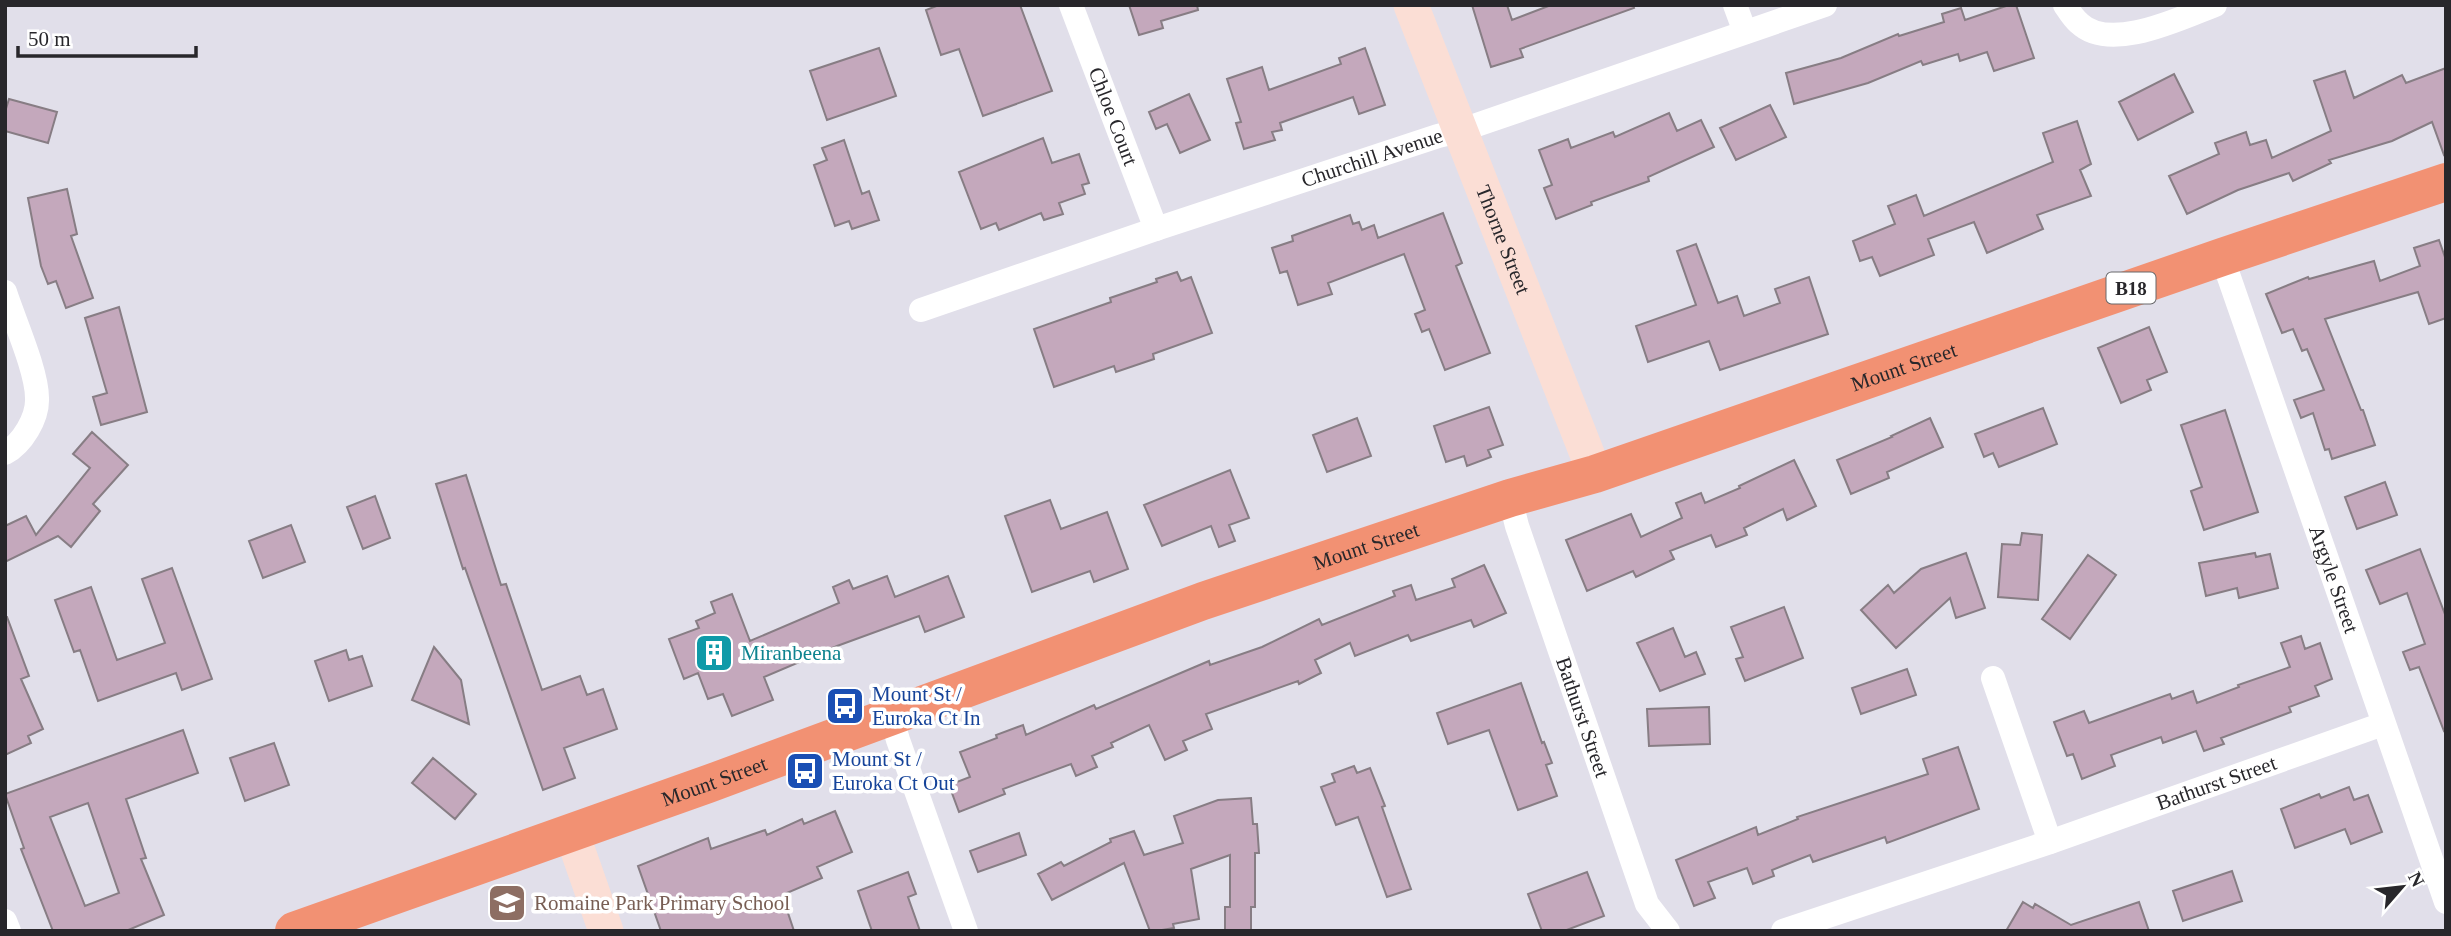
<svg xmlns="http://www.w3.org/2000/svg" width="2451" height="936" viewBox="0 0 2451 936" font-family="Georgia,serif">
  <rect width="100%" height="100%" fill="#e1dfea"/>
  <path fill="#c4a8bc" stroke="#877d84" stroke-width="2" fill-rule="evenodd" d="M939,5h81l32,86 -69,25 -24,-67 -18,6 -15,-45z
    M1129,5h68l1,5 -37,11 2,7 -24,7z
    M1472,5h35l5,15 39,-15h82l1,3 -114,41 3,8 -32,10z
    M2009,5h7l18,53 -40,13 -7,-19 -27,9 -2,-7 -35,11 -2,-4 -53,22 -74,21 -8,-31 55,-15 57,-24 1,2 45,-14 -2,-8 19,-6 4,12z
    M879,48l17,48 -69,24 -17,-49z
    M1365,48l20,57 -26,9 -6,-17 -73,26 2,7 -10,2 3,8 -31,9 -8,-26 5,-1 -14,-43 35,-12 7,23 72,-26 -2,-6z
    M2446,68v86l-2,1 -12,-33 -40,19 -63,19 2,3 -38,18 -4,-8 -51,17 -51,24 -18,-38 50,-22 -4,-11 31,-11 4,13 16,-5 6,18 59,-27 -17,-50 31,-10 9,27 48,-23 4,8z
    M2174,74l19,38 -55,28 -19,-38z
    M1189,94l21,46 -30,13 -13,-29 -11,5 -7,-17z
    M9,99l48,13 -9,31 -43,-12v-19z
    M1770,105l16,32 -50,23 -16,-32z
    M1669,113l8,18 24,-11 13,27 -66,30 1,4 -58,21 1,3 -36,14 -12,-31 8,-3 -13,-35 29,-11 3,9 42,-16 2,5z
    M2077,121l14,43 -11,6 11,26 -54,19 6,14 -56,24 -13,-31 -46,17 6,16 -54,21 -8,-19 -12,4 -7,-20 42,-17 -7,-18 28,-11 8,21 129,-54 -10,-29z
    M1043,138l9,25 27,-9 10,29 -7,2 3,9 -26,9 4,11 -19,6 -3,-7 -42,17 -3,-7 -15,6 -22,-57z
    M844,140l18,54 7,-3 10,29 -27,9 -3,-8 -14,5 -21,-61 13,-5 -5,-12z
    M67,189l10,45 -6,2 22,62 -27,10 -10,-27 -8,3 -7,-18 -13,-68z
    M1443,213l19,50 -6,3 34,87 -45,17 -16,-41 -7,3 -7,-18 10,-4 -21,-56 -76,29 4,11 -34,11 -11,-34 -7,2 -8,-25 21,-7 -1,-5 58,-21 3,9 6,-2 3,8 12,-5 4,13z
    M2439,240l7,20v58l-17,6 -11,-32 -93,27 36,91h2l12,35 -43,14 -3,-10 -4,1 -12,-37 -12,5 -7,-18 30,-10 -17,-41 -5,2 -9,-22 -11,4 -16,-39 42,-17 1,2 65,-18 6,20 40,-15 -6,-18z
    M1696,244l22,59 19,-7 7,20 36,-13 -5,-14 34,-12 19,57 -108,36 -11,-29 -61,21 -12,-36 60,-21 -19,-54z
    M1177,272l4,9 10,-4 21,56 -59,21 1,5 -38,13 -2,-6 -60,21 -20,-58 77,-27 -1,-4 47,-16 -1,-3z
    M119,307l28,105 -46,13 -8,-28 14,-4 -22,-75z
    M2149,327l18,45 -20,8 4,10 -30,13 -23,-55z
    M1489,407l14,38 -15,5 3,7 -24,9 -3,-10 -18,6 -12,-36z
    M2043,408l14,36 -58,23 -6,-14 -9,4 -9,-23z
    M2225,410l33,102 -54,18 -13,-39 11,-4 -21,-62z
    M1357,418l14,38 -44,16 -14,-37z
    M1930,418l13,29 -56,25 2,6 -38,16 -14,-34 55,-23 -1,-1z
    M92,432l36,33 -35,39 7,7 -29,36 -13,-11 -53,26v-36l21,-10 10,19 54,-67 -17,-14z
    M1794,460l22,46 -29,14 -4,-11 -39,19 3,7 -31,12 -5,-12 -41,16 4,8 -38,18 -3,-6 -46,20 -21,-51 65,-26 10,23 41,-19 -6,-15 25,-10 4,10 35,-15 -1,-2z
    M1230,470l19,48 -20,7 6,16 -16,6 -8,-21 -49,20 -18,-41z
    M466,475l35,110 5,-1 36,106 38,-14 7,19 16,-6 14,40 -53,19 11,30 -32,12 -78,-222 -2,1 -27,-85z
    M2385,482l12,33 -40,14 -12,-32z
    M375,496l15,42 -27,11 -16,-42z
    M1050,500l11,29 46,-17 21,57 -34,13 -4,-11 -58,21 -27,-76z
    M291,525l14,37 -42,16 -14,-37z
    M2022,533l20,2 -4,65 -40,-3 4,-53 18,1z
    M2420,549l26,68v113l-2,1 -25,-64 -9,3 -7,-18 22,-8 -18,-51 -27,11 -14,-34z
    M1966,553l19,55 -29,10 -6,-20 -54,50 -35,-38 27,-25 6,8 27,-24z
    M2255,553l1,4 14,-3 8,34 -39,10 -2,-10 -31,8 -7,-33z
    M2088,555l28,20 -46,64 -28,-20z
    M1484,565l22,48 -32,14 -3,-7 -60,21 -3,-6 -53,21 -5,-13 -35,17 6,13 -22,11 -1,-3 -92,33 6,15 -29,12 4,9 -22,10 -16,-35 -38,18 2,4 -21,9 5,11 -21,9 -5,-12 -68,25 2,5 -46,18 -10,-27 21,-8 -10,-25 37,-14 -1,-3 27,-10 3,10 68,-30 2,4 113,-48 1,4 52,-18 57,-28 3,6 73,-29 -2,-5 18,-6 5,15 39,-13 -3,-8z
    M172,568l40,111 -30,11 -6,-17 -78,28 -18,-51 -6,2 -19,-52 36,-13 26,73 48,-17 -23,-64z
    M887,576l8,21 53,-21 16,41 -39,15 -6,-16 -82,30 -73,31 9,23 -41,16 -9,-22 -15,5 -10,-26 -14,6 -15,-40 30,-11 -3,-7 19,-8 -4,-11 21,-8 18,47 89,-38 -6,-16 16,-7 4,9z
    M1784,607l19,51 -58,23 -9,-22 7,-2 -12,-30z
    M5,617h2l22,59 -8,3 22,50 -15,7 3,7 -26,12z
    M1673,628l12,29 11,-5 9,22 -45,17 -23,-48z
    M2301,636l4,13 15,-6 12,36 -17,7 4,10 -30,11 2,5 -70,26 3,6 -20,7 -8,-20 -33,12 -2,-6 -50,18 4,11 -33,13 -9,-25 -6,2 -13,-34 30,-11 5,12 81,-29 2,5 21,-8 4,12 42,-16 -1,-2 52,-18 -9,-24z
    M434,647l27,33 8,44 -57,-24z
    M346,650l3,10 13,-4 10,30 -43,15 -14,-40z
    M1907,669l9,26 -55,19 -9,-26z
    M1521,683l21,60 2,-1 8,21 -6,2 11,31 -39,14 -29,-80 -41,14 -11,-31z
    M1709,707l1,37 -61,2 -2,-37z
    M183,730l15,43 -72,26 20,59 -5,1 23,56 -38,16h-73l-32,-82 3,-1 -19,-54zM88,803l31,90 -34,13 -35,-89z
    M274,743l15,42 -44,16 -15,-43z
    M1958,747l21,62 -92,34 -2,-6 -72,25 -3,-7 -38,15 2,6 -21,8 -6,-16 -39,14 7,16 -21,8 -18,-46 80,-33 2,8 40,-16 -1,-2 131,-43 -5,-15z
    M433,758l43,36 -21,25 -43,-36z
    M1354,766l3,7 13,-5 15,38 -3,1 29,82 -24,8 -29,-80 -22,8 -15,-38 14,-5 -3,-8z
    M2349,787l5,13 14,-5 14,37 -31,12 -6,-15 -50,19 -14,-39 38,-15 2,4z
    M1251,798l2,26h4l2,29h-4v54h-4v24h-26v-24h5v-52l-39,14 8,50 -26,5 1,4 -18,3h-6l-26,-68 -72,37 -14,-26 23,-12 3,4 47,-24 -1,-3 24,-8 10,24 39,-12 -9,-27 44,-16z
    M835,811l17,41 -35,15 5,11 -40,17 12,36h-133l-23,-65 70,-28 3,11 54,-19 2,5 35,-16 2,5z
    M1019,833l7,22 -48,17 -8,-21z
    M2232,871l10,30 -59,20 -10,-30z
    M908,872l8,22 -8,3 12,34h-48l-14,-40z
    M1587,872l17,44 -40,15h-22l-14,-37z
    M2023,902l10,6 2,-4 36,21 68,-23 10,29h-143z"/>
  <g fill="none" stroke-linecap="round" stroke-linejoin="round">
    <g stroke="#fff" stroke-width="24">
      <path id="s1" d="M1071,5l85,224"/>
      <path d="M1735,5l10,27"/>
      <path d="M2065,5c4,6 8,13 14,18 31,30 102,-5 136,-18"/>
      <path id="s2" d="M2222,257l224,645"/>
      <path d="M5,292c9,28 32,79 32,106 1,20 -15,46 -32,55"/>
      <path id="s3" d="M921,310l235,-81 282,-93 21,-5 366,-126"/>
      <path id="s4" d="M1510,498l7,28 130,378 21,27"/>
      <path d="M1993,678l57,164"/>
      <path d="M891,715l7,25 68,191"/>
      <path d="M5,921l4,10"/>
      <path id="s5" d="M1783,931l267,-89 333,-118"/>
    </g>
    <g stroke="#fbded5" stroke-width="35">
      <path id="s6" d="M1411,5l184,469"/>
      <path d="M571,831l35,100"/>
    </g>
    <path stroke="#f29173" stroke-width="38" id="s7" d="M294,931l414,-147 495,-183 307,-103 85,-24 627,-217 224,-75"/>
  </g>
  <defs>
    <symbol id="building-square" viewBox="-11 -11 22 22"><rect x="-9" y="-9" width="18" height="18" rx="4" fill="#0f9aa8" stroke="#fff"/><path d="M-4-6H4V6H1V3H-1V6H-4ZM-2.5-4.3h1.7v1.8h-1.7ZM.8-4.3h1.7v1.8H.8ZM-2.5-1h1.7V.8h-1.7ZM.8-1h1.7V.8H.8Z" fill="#fff"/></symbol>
    <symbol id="bus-square" viewBox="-11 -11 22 22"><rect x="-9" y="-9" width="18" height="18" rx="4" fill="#1a4fb4" stroke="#fff"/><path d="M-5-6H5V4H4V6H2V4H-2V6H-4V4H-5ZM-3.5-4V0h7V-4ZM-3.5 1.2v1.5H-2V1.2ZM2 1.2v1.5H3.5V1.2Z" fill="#fff"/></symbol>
    <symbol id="school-square" viewBox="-11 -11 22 22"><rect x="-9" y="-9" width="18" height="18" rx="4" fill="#8d6e63" stroke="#fff"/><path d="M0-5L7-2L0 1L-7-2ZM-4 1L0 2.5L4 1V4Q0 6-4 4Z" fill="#fff"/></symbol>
  </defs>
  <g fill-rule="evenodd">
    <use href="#building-square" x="692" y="631" width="44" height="44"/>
    <use href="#bus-square" x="823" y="684" width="44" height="44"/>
    <use href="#bus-square" x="783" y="749" width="44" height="44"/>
    <use href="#school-square" x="485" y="881" width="44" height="44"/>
  </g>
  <g text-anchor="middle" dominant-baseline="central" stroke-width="7" stroke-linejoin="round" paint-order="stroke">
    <rect fill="#fff" stroke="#68686b" stroke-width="2" x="2106.5" y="272.5" width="49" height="31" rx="5"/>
    <g font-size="19" font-weight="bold" fill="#28272b">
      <text x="2131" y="288">B18</text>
    </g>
    <g font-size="21" fill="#28272b" stroke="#fff">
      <text stroke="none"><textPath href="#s1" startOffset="119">Chloe Court</textPath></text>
      <text stroke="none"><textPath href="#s3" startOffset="476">Churchill Avenue</textPath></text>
      <text stroke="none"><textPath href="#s6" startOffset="252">Thorne Street</textPath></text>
      <text stroke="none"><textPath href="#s7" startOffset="1706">Mount Street</textPath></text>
      <text stroke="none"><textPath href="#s7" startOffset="1139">Mount Street</textPath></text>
      <text stroke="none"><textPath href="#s2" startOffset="341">Argyle Street</textPath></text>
      <text stroke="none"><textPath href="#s4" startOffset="231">Bathurst Street</textPath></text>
      <text stroke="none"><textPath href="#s7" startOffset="446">Mount Street</textPath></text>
      <text stroke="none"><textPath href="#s5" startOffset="458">Bathurst Street</textPath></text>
    </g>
    <g font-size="21" fill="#0d838f" stroke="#fff" text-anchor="start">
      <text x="741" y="653">Miranbeena</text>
    </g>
    <g font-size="21" fill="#164399" stroke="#fff" text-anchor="start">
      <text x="872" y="694">Mount St /<tspan x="872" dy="24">Euroka Ct In</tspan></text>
      <text x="832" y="759">Mount St /<tspan x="832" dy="24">Euroka Ct Out</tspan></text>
    </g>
    <g font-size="21" fill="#785e54" stroke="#fff" text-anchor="start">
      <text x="534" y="903">Romaine Park Primary School</text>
    </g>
  </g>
  <rect width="2451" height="936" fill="none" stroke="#28272b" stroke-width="14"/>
  <g transform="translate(2402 887) rotate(62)" stroke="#ffffff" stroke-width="5" paint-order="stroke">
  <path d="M0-5L12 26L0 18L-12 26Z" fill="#28272b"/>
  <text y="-10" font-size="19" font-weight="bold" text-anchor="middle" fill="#28272b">N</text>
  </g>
  <path d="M18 46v10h178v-10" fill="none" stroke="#28272b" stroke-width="3.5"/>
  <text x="28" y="46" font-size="21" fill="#28272b" stroke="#ffffff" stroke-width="5" paint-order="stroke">50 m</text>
</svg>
